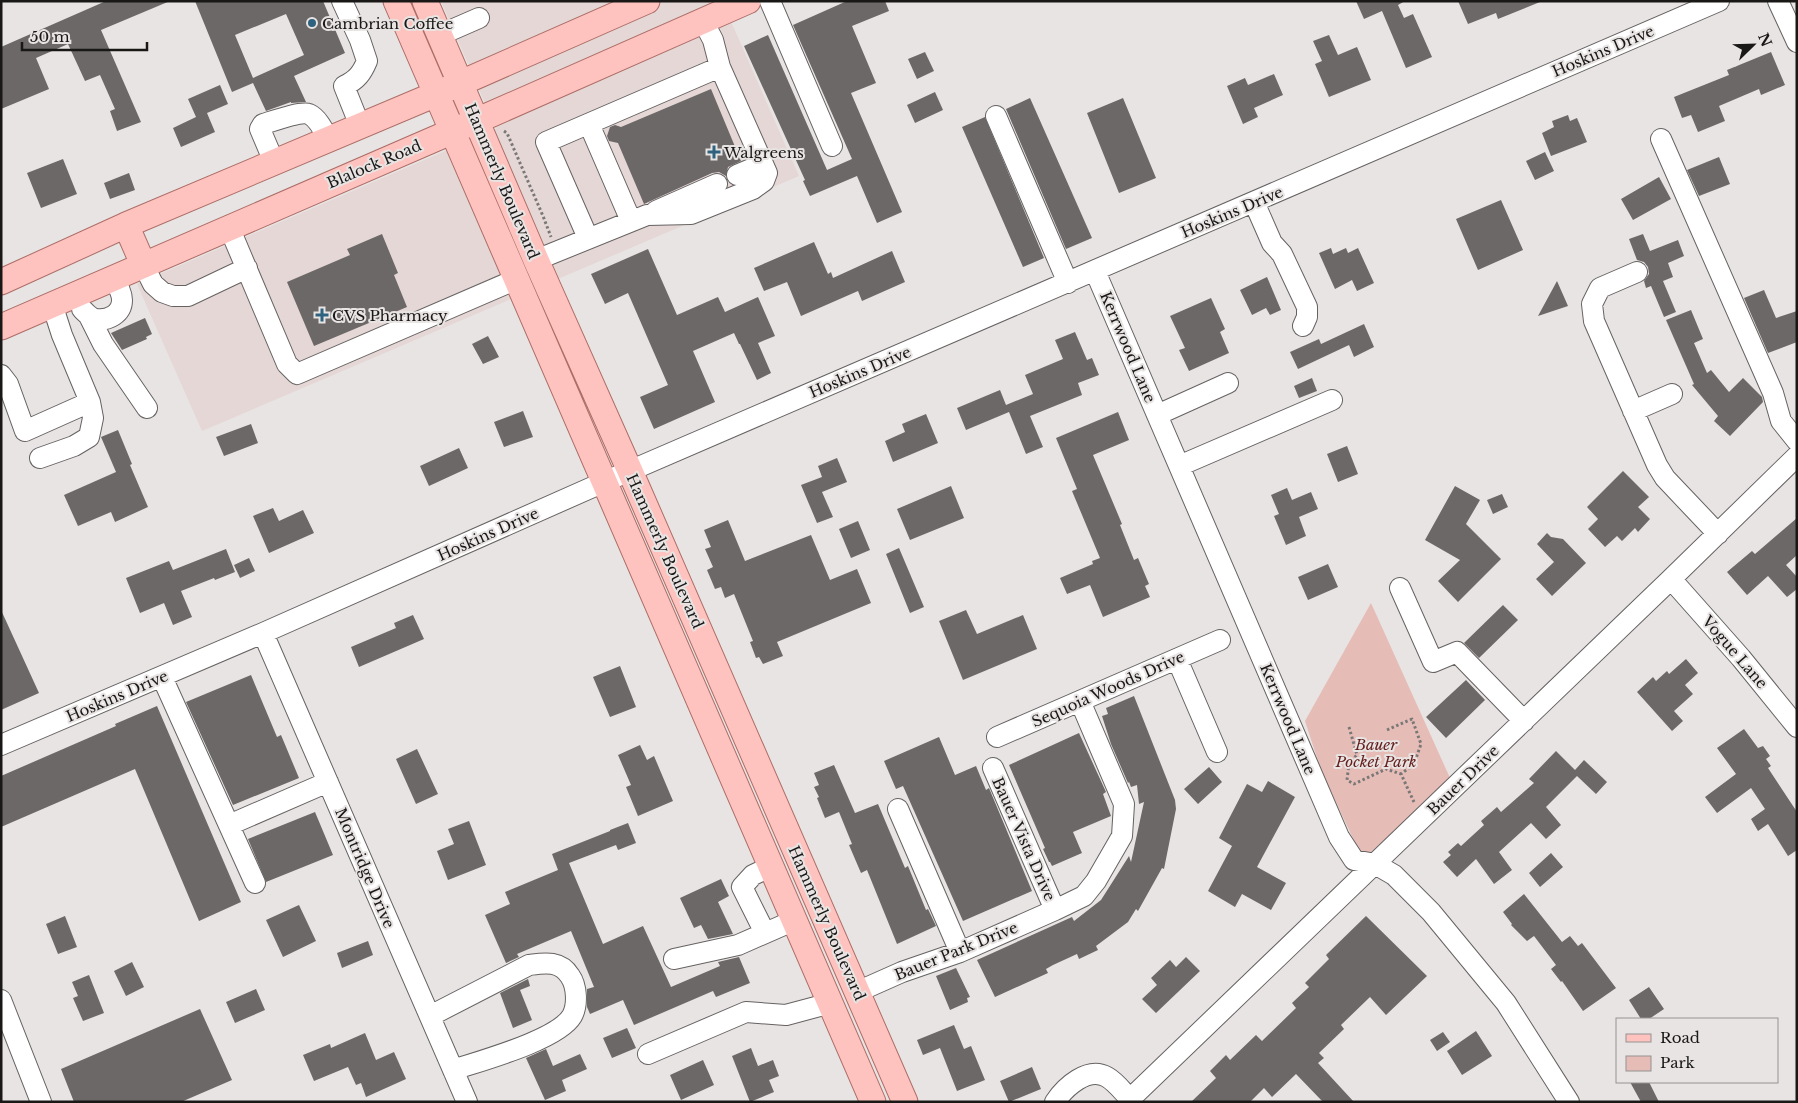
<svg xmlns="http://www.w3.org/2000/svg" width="1798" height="1103" viewBox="0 0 1798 1103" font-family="'Libre Baskerville',serif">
  <rect width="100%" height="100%" fill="#e8e4e3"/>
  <path fill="#e4d7d5" d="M441,1h281l77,175 -597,255 -65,-147 359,-155z"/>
  <path fill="#e6bcb7" d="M1371,603l79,175 -79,74 -12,-1 -37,-78 -17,-52z"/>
  <path fill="#6b6867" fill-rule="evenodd" d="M106,1h64l-69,29 40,92 -24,9 -7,-20 5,-2 -15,-34 -15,6 -17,-37 -32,14 13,31 -48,20v-62z
    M195,1h128l22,52 -51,23 12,26 -15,1v-1l-25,9 -13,-28 -21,9zM286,14l18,41 -51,23 -18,-43z
    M847,1h38l4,10 -37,15 24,57 -25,10 51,119 -25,11 -20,-47 -47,20 -7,-15 2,-1 -61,-134 24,-11 59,135 25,-11 -59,-134z
    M1356,1h49l-7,4 6,13 9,-4 19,43 -26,11 -24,-57 -18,8z
    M1458,1h82v1l-42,17 -2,-6 -28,11z
    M1329,35l9,20 19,-8 14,33 -42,17 -14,-33 7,-3 -9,-20z
    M925,52l9,19 -17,8 -9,-20z
    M1771,52l14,33 -24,10 -2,-6 -40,17 6,15 -27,11 -7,-17 -9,3 -8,-21 55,-22 -2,-5z
    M1274,74l9,21 -29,13 4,9 -15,7 -16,-38 18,-8 3,7z
    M220,85l8,19 -21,9 8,19 -34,15 -8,-19 23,-11 -8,-18z
    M711,89l30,72 -13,6 -2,9 -7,-4 -7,1 -68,31 -26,-61 -9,-2 -2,-5 3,-9 5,-2 6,2z
    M935,92l8,18 -28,13 -8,-18z
    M1030,98l62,140 -26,11 -60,-140z
    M1123,98l33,80 -37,15 -32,-80z
    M1568,115l2,6 7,-3 10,24 -36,14 -9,-23 12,-6 -2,-6z
    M985,117l59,141 -21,9 -61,-140z
    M1545,152l9,19 -19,9 -9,-19z
    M1719,157l11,27 -31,12 -12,-26z
    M63,159l14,35 -36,14 -14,-35z
    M129,173l6,17 -25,9 -6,-16z
    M1659,177l12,22 -38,21 -12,-21z
    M1501,200l22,50 -45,20 -22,-51z
    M382,234l16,39 -4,2 13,32 -93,39 -27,-64 63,-27 -3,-6z
    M1643,234l7,17 28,-11 6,16 -16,7 5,14 -10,4 13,31 -12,5 -13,-31 -5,2 -2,-7 5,-7 -1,-7 -4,-5 -7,-2 -8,-21z
    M814,242l14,32 3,-2 2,6 59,-27 13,31 -43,19 -4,-10 -57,25 -14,-34 -23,9 -10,-23z
    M1331,248l2,6 13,-6 2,5 10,-5 16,35 -17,8 -5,-11 -17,9 -16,-36z
    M648,249l29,66 41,-18 7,15 33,-15 17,39 -17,7 13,30 -14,7 -17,-36h-1l-5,-11 -41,18 22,51 -61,27 -14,-32 28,-12 -40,-92 -23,11 -14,-30z
    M1267,277l14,33 -11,5 -4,-7 -14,7 -12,-25z
    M1557,281l11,25 -30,10z
    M1764,290l12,28 21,-7v31l-29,11 -24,-55z
    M1211,298l14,31 -5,3 9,21 -40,18 -10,-21 6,-2 -15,-32z
    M1691,310l12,29 -9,4 13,30 4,-3 18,22 14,-14 19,19 1,5 -33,34 -16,-15 4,-5 -26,-31 2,-1 -28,-64z
    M145,318l7,16 -6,3 1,2 -25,11 -11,-17z
    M1364,324l10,23 -20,10 -5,-12 -51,24 -8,-17 29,-13 2,5z
    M1075,332l12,28 5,-2 7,17 -21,8 4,12 -52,21 13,31 -17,7 -17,-42 -43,18 -9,-22 43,-18 6,15 27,-11 -8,-19 38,-16 -8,-19z
    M488,336l11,21 -16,7 -11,-20z
    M1312,378l5,13 -18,7 -5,-12z
    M523,411l10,26 -29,10 -10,-25z
    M1118,412l11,28 -36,15 29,69 -2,1 14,35 4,-2 11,26 -4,2 5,11 -47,20 -13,-32 -23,9 -7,-16 33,-14 -1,-3 8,-3 -28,-67 5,-2 -21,-51z
    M926,414l12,29 -45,19 -8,-21 20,-9 -3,-8z
    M251,424l7,19 -34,13 -8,-19z
    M118,430l14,34 -2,1 18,42 -33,15 -4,-10 -33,14 -14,-31 52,-23 -15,-35z
    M1347,446l11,28 -20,8 -11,-28z
    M459,448l9,20 -39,18 -9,-20z
    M837,458l10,24 -25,10 11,25 -16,6 -16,-38 21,-8 -4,-11z
    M1623,471l26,26 -11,10 12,12 -12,13 -3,-4 -13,13 -5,-5 -12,11 -17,-18 10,-10 -11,-12z
    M951,486l13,32 -54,22 -13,-31z
    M1455,486l25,14 -14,24 35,35 -43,43 -20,-21 22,-21 -35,-20z
    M1287,488l5,12 19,-8 7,17 -19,8 7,19 -20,9 -12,-29 5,-2 -8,-19z
    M1502,494l6,13 -15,7 -6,-14z
    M273,508l6,13 24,-11 11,23 -45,20 -16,-37z
    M1797,518v37l-11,10 11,12v12l-10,8 -19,-21 -21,19 -20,-23 25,-21 3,3z
    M728,520l17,41 66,-26 19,45 27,-11 14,34 -94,39 6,14 -20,8 -4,-7 -3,1 -6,-16 3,-1 -19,-47 -9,4 -4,-11 -6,2 -8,-19 6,-3 -8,-18 6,-2 -7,-17z
    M858,521l12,29 -19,8 -12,-29z
    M1547,533l4,4 12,2 23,24 -34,33 -16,-17 18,-17 -17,-18z
    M899,548l25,59 -14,6 -24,-59z
    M226,549l9,23 -20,8 -1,-2 -33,13 11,26 -19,8 -9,-22 -24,10 -14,-35 43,-17 4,9z
    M249,558l6,13 -15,7 -6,-13z
    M1328,564l10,23 -30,13 -10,-23z
    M1503,605l15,15 -39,38 -15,-15z
    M1,610l38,83 -38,17z
    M966,610l11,24 46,-19 14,34 -74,31 -24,-59z
    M413,615l11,24 -65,28 -8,-20 45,-19 -2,-5z
    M1686,659l12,14 -13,12 8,9 -19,17 9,10 -11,10 -35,-39 16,-15 3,4 11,-10 2,3z
    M620,666l16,41 -26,10 -17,-40z
    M251,675l26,62 4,-2 18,43 -66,27 -47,-103z
    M1466,680l19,20 -39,38 -20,-21z
    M1134,696l41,104 1,9 -12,60 -2,-1 -24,43 -2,-2 -8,13 -32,24 2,4 -19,9 -2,-5 -24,11 -7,4 2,4 -53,24 -18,-37 95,-43 2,4 27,-21 28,-44 2,6 13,-60 -5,2 -2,-19 -6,2 -2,-5 -1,1 -17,-39 -9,-28 6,-2 -2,-6z
    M157,706l84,196 -42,19 -64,-152 -134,58v-51l115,-50 -1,-2z
    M1744,729l14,19 5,-2 7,10 -4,3 5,7 -3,2 29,44v38l-9,6 -20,-32 -10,7 -7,-12 14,-10 -14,-21 -34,25 -12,-16 31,-23 -19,-26z
    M1079,733l27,59 -3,2 8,22 -38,16 9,21 -30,13 -2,-4h-1l-6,-13 2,-1 -36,-83z
    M939,737l16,38 21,-9 10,24 3,-2 43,103 -69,30 -60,-135 -7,3 -12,-28z
    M640,745l7,15 7,-4 19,45 -35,15 -12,-29 5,-2 -13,-30z
    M417,749l21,45 -22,10 -20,-45z
    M1556,751l19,19 9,-10 23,22 -11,12 -19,-18 -31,31 15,18 -15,14 -15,-16 -32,29 13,18 -18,14 -18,-25 -19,18 -14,-15 8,-7 -3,-3 10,-9 3,3 23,-21 -3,-4 16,-14 4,5 33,-29 -5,-4z
    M834,765l21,48 23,-9 27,64 3,-2 18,44 2,-1 8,17 -39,18 -30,-74 -6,3 -12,-28 3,-1 -13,-32 -14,6 -8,-20 2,-1 -5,-10 5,-2 -5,-12z
    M1209,767l13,15 -24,22 -14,-15z
    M1268,781l27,16 -38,70 29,16 -15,27 -29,-16 -7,13 -27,-16 24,-45 -13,-8 28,-54 15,8z
    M315,812l18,43 -67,27 -18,-43z
    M469,821l17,44 -38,15 -11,-29 17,-7 -6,-15z
    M628,823l8,20 -18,7 -2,-5 -47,18 34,81 40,-18 28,61 49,-21 -2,-4 21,-5 11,26 -34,14 -3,-6 -79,34 -11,-25 -33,14 -3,-7v-18l7,-2 -23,-56 -54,23 2,3 -13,6 -21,-48 25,-11 -5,-12 53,-22 -6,-16 58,-23v-1z
    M1551,853l12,14 -23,20 -11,-14z
    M721,879l8,17 -11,6 15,32 -25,5 -7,-14 -7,3 -14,-30z
    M1524,894l38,48 8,-6 8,10 4,-3 34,45 -33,23 -21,-30 -1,1 -10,-13 5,-4 -22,-29 -7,5 -16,-16 1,-1 -9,-12z
    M299,905l17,36 -33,16 -17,-37z
    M65,916l12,31 -19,7 -12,-30z
    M1366,916l61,60 -41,39 -16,-18 -29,28 3,4 -25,24 5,5 -6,5 36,39h-31l-27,-28 -24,23 -8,-9 -14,14h-59l25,-24 -6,-7 16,-16 4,5 26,-25 6,6 34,-33 -4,-5 17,-16 -4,-4 24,-24 -3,-4z
    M368,941l5,14 -31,13 -5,-15z
    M1186,957l14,14 -44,42 -14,-14 15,-14 -6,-7 19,-18 6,7z
    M132,962l12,25 -18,9 -12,-25z
    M956,968l14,29 -3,1 1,4 -18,8 -14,-34z
    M89,975l15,38 -21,8 -10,-23 5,-2 -6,-14z
    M528,979l2,7 -10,4 12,30 -19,8 -13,-35z
    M1649,987l15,22 -15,10h-8l-12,-19z
    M256,989l9,21 -30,13 -9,-21z
    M200,1009l32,71 -51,22h-107l-13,-33z
    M954,1025l10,24 7,-3 14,34 -28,11 -17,-43 -17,7 -6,-15z
    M627,1028l9,20 -24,10 -9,-20z
    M1476,1031l16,25 -30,19 -15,-24z
    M1443,1032l7,10 -13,9 -7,-11z
    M365,1033l11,27 18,-8 12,27 -40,18 -5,-14 -5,2 -8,-18 -34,14 -11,-26 27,-11 1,4z
    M751,1048l7,18 15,-6 6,16 -10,4 5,12 -24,10 -18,-46z
    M546,1049l7,17 27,-12 7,15 -25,11 4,11 -21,9 -19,-42z
    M703,1060l11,25 -33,15 -11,-25z
    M1032,1067l9,22 -32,13 -9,-21z
    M1630,1082h19l10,20h-18z"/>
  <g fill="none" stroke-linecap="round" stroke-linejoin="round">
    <defs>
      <path id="minor" d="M342,1l18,39 7,21c-5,12 -10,19 -23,25l16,40
        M770,1l62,145
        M1778,1l19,41
        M440,35l39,-17
        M996,116l72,167
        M589,124l42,97
        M1661,139l112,254 8,28 16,20
        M274,162l-14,-33 3,-5c10,-3 38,-13 46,-10 9,4 15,17 19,25
        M737,175l26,-11
        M1254,202l18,41 10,11 25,53v10l-4,9
        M656,211l61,-27
        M229,227l58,137 10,10 220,-95
        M588,238l-42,-96 174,-75
        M536,260l111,-45 44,-1 62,-25 11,-8 3,-8 -47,-106 -7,-27 -10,-19
        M143,264l10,20 9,8 11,4h15l59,-28
        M1095,271l244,566 15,23 21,4 19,11 37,37 75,91 63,99
        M1637,272l-37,16 -8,16 2,17 63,144 8,13 53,56
        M82,309c4,4 8,9 14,10 12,2 26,-5 26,-19 0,-8 -5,-15 -9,-22
        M89,316l14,28 44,64
        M1,375l7,9 17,47 65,-29
        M1633,411l39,-17
        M1157,415l71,-32
        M40,458l34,-12 15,-9 4,-19 -3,-16 -28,-67 -10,-31
        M1179,466l153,-66
        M1671,579l70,79 56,69
        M1400,588l33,74 24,-10 67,69
        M263,633l204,469
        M1177,659l40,93
        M162,677l93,206
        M997,737l223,-97
        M1,745l262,-112 341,-151 1115,-481
        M993,768l62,142
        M898,809l62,143
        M229,825l99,-43
        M765,933l-23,-46 11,-12 19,-9
        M674,959l64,-14 57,-25
        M857,992l45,-20 58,-20 95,-42 29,-14 12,-15 26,-45 2,-32 -44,-103
        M1,1000l40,102
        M430,1016l99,-51c15,-2 31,-5 41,11 7,10 8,29 2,40 -14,24 -92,45 -119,54
        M648,1054l98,-42 40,3 45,-12
        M1055,1102c10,-15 33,-36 52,-25 9,5 16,15 23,22
        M1127,1102l544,-523 126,-123"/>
      <path id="major" d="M396,1l477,1101
        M425,1l111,259 94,211 275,631
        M126,225l17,39
        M1,282l125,-57 310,-131 211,-93
        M1,327l475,-206 272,-120"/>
    </defs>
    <use href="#minor" stroke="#666262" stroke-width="22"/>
    <use href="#major" stroke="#ad6d67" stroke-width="27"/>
    <path stroke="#7a7877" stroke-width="3" stroke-dasharray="2.5 2.5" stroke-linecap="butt" d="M504,131l3,2 36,83 8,21
      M1349,727l8,28 -8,8 -2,17 7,4 32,-15 15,5
      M1387,730l25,-11 9,25 -7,20 -13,10 13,28"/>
    <use href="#minor" stroke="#fff" stroke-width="20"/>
    <use href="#major" stroke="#fec3be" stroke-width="25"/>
  </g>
  <g fill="#2f627f" stroke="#e8e4e3" stroke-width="2">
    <circle cx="312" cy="23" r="5"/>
    <path d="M711.5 144.5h5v5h5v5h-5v5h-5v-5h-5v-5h5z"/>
    <path d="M319.5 307.5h5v5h5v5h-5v5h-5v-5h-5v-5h5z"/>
  </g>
  <g text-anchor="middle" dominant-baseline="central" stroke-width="4" stroke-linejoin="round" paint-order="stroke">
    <g font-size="15" fill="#191817" stroke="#e8e4e3" text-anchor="start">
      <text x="322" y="23">Cambrian Coffee</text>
      <text x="724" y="152">Walgreens</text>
      <text x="332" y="315">CVS Pharmacy</text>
    </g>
    <g font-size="15" fill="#191817" stroke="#e8e4e3">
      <text transform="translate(1603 51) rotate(-23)">Hoskins Drive</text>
      <text transform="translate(374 164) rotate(-23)">Blalock Road</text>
      <text transform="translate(502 181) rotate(67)">Hammerly Boulevard</text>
      <text transform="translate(1232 212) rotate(-23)">Hoskins Drive</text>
      <text transform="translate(1128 347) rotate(67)">Kerrwood Lane</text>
      <text transform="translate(860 372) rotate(-23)">Hoskins Drive</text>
      <text transform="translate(488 534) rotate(-24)">Hoskins Drive</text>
      <text transform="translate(665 551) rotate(66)">Hammerly Boulevard</text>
      <text transform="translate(1735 652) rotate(49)">Vogue Lane</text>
      <text transform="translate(1108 689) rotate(-24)">Sequoia Woods Drive</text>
      <text transform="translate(117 696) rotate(-23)">Hoskins Drive</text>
      <text transform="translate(1288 719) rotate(67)">Kerrwood Lane</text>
      <text transform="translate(1463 780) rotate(-44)">Bauer Drive</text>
      <text transform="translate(1024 839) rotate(66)">Bauer Vista Drive</text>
      <text transform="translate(365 868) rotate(67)">Montridge Drive</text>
      <text transform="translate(827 923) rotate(66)">Hammerly Boulevard</text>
      <text transform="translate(956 951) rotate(-22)">Bauer Park Drive</text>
    </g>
    <g font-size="15" font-style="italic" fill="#66201d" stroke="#e8e4e3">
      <text x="1376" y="744">Bauer<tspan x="1376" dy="17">Pocket Park</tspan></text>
    </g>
  </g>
  <rect width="1798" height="1103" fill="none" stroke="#191817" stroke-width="5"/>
  <rect x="1616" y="1018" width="162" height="65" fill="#e8e4e3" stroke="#959291"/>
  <rect x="1626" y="1034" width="25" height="8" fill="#fec3be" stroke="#959291"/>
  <text x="1660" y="1043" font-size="15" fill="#191817">Road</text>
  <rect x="1626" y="1056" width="25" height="15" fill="#e6bcb7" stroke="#959291"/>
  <text x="1660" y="1068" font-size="15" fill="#191817">Park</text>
  <g transform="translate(1753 45) rotate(67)" stroke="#e8e4e3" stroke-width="4" paint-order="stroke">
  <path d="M0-4L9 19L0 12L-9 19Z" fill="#191817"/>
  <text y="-8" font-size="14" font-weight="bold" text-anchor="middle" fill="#191817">N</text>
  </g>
  <path d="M22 42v8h125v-8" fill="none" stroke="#191817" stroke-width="2.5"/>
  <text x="30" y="42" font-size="15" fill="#191817" stroke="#e8e4e3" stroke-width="4" paint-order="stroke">50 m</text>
</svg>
